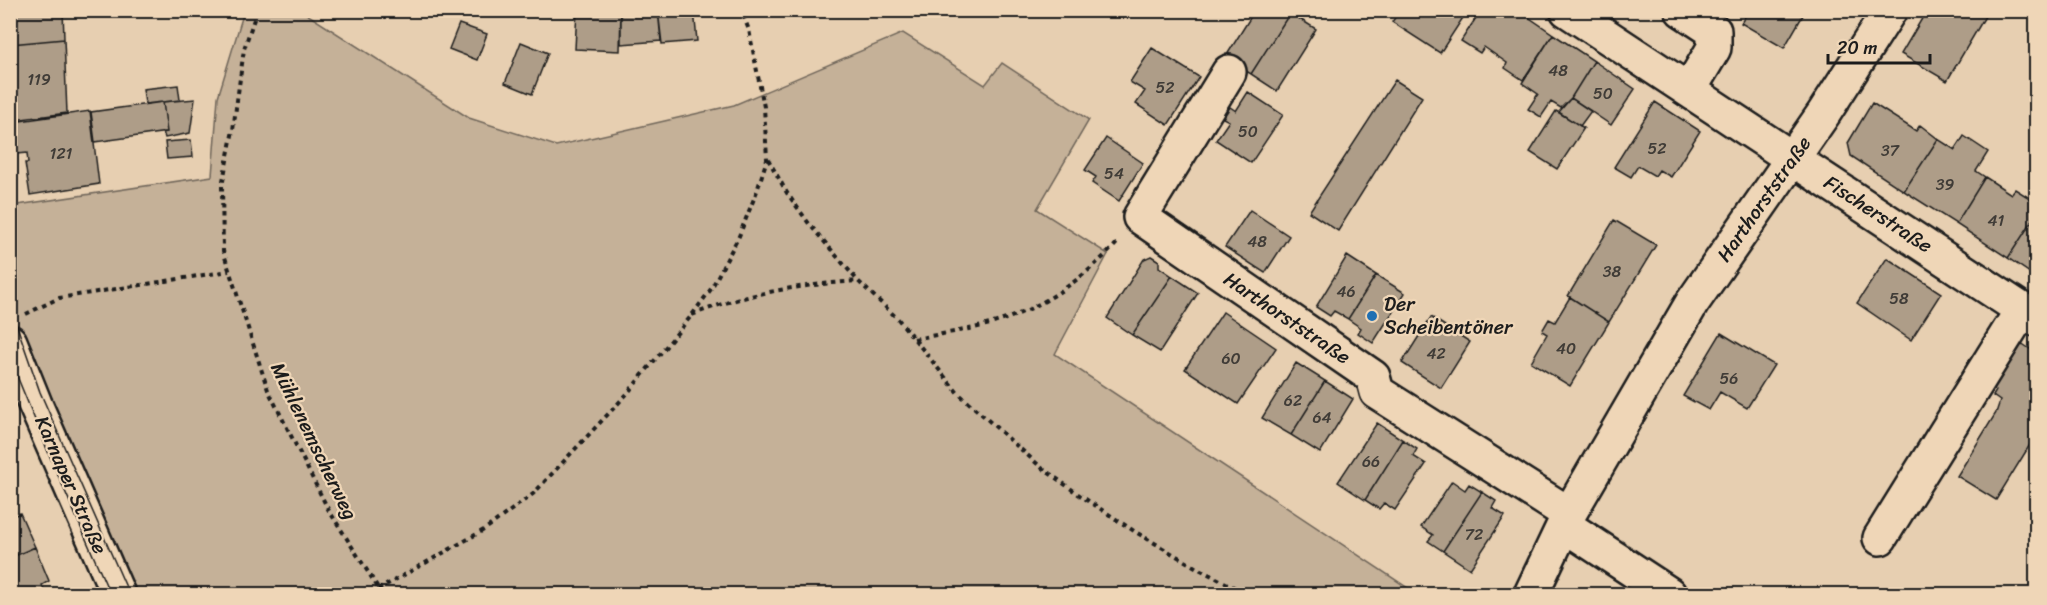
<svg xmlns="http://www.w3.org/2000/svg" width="2047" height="605" viewBox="0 0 2047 605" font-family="Sriracha,sans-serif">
  <rect width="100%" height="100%" fill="#e7cfb1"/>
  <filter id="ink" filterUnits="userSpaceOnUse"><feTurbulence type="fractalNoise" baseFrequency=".0167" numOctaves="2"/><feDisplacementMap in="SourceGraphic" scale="12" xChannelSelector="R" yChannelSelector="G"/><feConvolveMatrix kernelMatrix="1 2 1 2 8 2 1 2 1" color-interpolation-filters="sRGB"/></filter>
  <g filter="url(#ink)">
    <path fill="#c5b198" stroke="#70665a" stroke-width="1.5" d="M244,11h58l167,107 87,28 178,-41 169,-72 82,52 17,-22 87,57 -52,89 71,45 -53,100 362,240h-1298l-108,-255v-133l201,-30 6,-79z"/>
    <path fill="#ae9d88" stroke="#1c1c1c" stroke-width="1.5" d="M10,10h53l1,29 -53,5z
      M577,10h44l-1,41 -45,-2z
      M621,10h37l3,31 -40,3z
      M658,10h36l3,31 -35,3z
      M1255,10h32l3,3 -39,61 -26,-16z
      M1400,10h68l-28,43 -48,-31z
      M1481,10h37l35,24 -30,46 -18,-12 2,-5 -23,-16 -4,6 -19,-12z
      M1749,10h57l-22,38 -43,-25z
      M1927,10h55l5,3 -40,68 -46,-27z
      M1290,13l26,16 -39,62 -26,-17z
      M459,24l28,10 -10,26 -28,-11z
      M1553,34l41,27 -23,37 -10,10 -10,-6 -10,15 -13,-8 10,-15 -16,-11z
      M64,39l3,74 -53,7 -3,-76z
      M521,42l27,11 -16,41 -27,-11z
      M1152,48l47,29 -31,48 -32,-21 9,-13 -15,-9z
      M1594,61l41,28 -24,36 -40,-27z
      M1395,80l27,17 -84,134 -29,-19z
      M178,85l2,15 -35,4 -2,-15z
      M1248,92l35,23 -32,48 -35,-23 13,-19 -6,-3 7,-11 6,4z
      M1571,98l20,13 -11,15 -21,-14z
      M195,99l-5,34 -25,5 -2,-6h4l-4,-30z
      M163,102l4,30 -72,10 -4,-30z
      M1655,102l45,29 -29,46 -12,-7 -4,6 -17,-10 -7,11 -17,-10z
      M1872,103l44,28 4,-6 18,14 -34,52 -53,-35 -3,-13z
      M90,111l9,73 -69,11 -5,-32h3l-1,-10 -10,1 -4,-32z
      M1556,111l28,17 -27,41 -27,-17z
      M1964,136l24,16 -12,19 9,6 -29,47 -52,-33 34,-52 17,11z
      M1106,138l37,25 -24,38 -27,-18 4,-6 -11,-7z
      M191,140l2,17 -26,2 -2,-17z
      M1985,177l26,17 4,-5 21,13v13l-28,43 -52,-34z
      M1250,210l39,26 -24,37 -40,-26z
      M2036,215v62l-28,-19z
      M1614,220l42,25 -47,77 -41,-26z
      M1151,256l8,5v6l13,9 -40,59 -25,-17 37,-59z
      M1347,256l29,19 -28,44 -14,-8 -4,5 -14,-9z
      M1887,258l54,35 -30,47 -54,-37z
      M1376,275l29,18 -32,50 -15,-10 3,-5 -13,-9z
      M1172,276l26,17 -38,59 -28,-17z
      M1570,297l39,25 -39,64 -39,-24 16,-28 -5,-3 7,-12 6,3z
      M1223,312l53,36 -38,56 -53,-35z
      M1431,317l39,25 -29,46 -39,-25z
      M1721,333l53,32 -27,43 -27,-16 -11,18 -26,-14z
      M2021,343l15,10v82l-40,65 -39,-24 39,-63 4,-12 -7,-5 3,-5 -4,-3z
      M1296,363l29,18 -34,54 -29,-17z
      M1325,381l28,18 -33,54 -29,-18z
      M1377,423l26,17 -38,60 -27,-18z
      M1403,440l14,9 -4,7 13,8 -31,46 -11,-7 -5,6 -14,-9z
      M1452,481l13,9 4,-6 13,8 -39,59 -15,-10 5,-6 -12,-8z
      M1482,492l14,9 -4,7 13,8 -35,53 -27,-18z
      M10,511l3,5 7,-3 15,34 -25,11z
      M35,547l14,34 -7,4 3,8 -4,1h-31v-36z"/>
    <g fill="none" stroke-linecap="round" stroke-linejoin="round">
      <defs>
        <path id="minor" d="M1567,10l469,309
          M1682,10l32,21v17l-25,42
          M1229,72l-89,145 233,160 4,15 192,122
          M1564,525l105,69
          M1880,538l142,-228
          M1531,594l38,-80 123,-211 132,-190 66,-103"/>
        <path id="major" d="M10,342l25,62 83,190"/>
      </defs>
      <use href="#minor" stroke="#1c1c1c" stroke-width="38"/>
      <use href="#major" stroke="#1c1c1c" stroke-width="38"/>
      <path stroke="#1c1c1c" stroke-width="4" stroke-dasharray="4.5 4.5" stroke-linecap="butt" d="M257,10l-13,39 -11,81 -11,56 1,65 45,139 60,119 54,85
        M768,159l19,34 23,32 48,56 40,38 60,74 50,45 34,30 39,28 53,35 63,37 50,26
        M26,314l33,-16 170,-27
        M692,315c53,-22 109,-30 165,-34
        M914,339c21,-4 43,-7 64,-12 54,-12 102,-44 140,-85
        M370,594l114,-64 49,-36 93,-99 66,-80 19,-26 28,-53 18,-45 10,-32 -3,-52 -15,-77 -8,-20"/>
      <use href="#minor" stroke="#efd6b7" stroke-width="33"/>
      <use href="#major" stroke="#efd6b7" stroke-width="33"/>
      <path stroke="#1c1c1c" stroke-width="1.5" d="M10,306l30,86 89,202
        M10,359l41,100 59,135"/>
    </g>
  </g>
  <circle fill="#1f6fb2" stroke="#efd6b7" stroke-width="2" cx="1372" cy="316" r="6"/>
  <g text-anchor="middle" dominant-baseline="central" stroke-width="4.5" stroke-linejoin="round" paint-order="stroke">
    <g font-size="16" fill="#403c37">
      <text x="1558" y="70">48</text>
      <text x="39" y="79">119</text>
      <text x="1165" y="87">52</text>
      <text x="1603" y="93">50</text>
      <text x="1248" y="131">50</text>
      <text x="1657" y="148">52</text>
      <text x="1890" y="150">37</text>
      <text x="61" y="153">121</text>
      <text x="1114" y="173">54</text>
      <text x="1945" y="184">39</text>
      <text x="1996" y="220">41</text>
      <text x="1257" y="241">48</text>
      <text x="1612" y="271">38</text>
      <text x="1346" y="291">46</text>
      <text x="1899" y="298">58</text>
      <text x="1566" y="348">40</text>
      <text x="1436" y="353">42</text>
      <text x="1231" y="358">60</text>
      <text x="1729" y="378">56</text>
      <text x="1293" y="400">62</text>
      <text x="1322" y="417">64</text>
      <text x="1371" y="461">66</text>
      <text x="1474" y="534">72</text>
    </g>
    <g font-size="20" fill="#1c1c1c" stroke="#efd6b7">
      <text transform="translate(1764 199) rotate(-55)">Harthorststraße</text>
      <text transform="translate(1878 214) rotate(33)">Fischerstraße</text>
      <text transform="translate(1287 318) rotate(34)">Harthorststraße</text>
      <text transform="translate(314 441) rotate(64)">Mühlenemscherweg</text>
      <text transform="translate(71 485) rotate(66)">Karnaper Straße</text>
    </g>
    <g font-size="20" fill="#1c1c1c" stroke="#efd6b7" text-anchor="start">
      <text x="1384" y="304">Der<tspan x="1384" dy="23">Scheibentöner</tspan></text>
    </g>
  </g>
  <rect width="2047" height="605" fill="none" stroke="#efd6b7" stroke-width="36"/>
  <rect x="18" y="18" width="2011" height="569" fill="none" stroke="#1c1c1c" stroke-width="2" filter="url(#ink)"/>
  <path d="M1828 54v9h102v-9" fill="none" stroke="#1c1c1c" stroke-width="3"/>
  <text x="1837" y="54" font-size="18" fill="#1c1c1c" stroke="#efd6b7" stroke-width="4.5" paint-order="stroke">20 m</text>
</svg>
